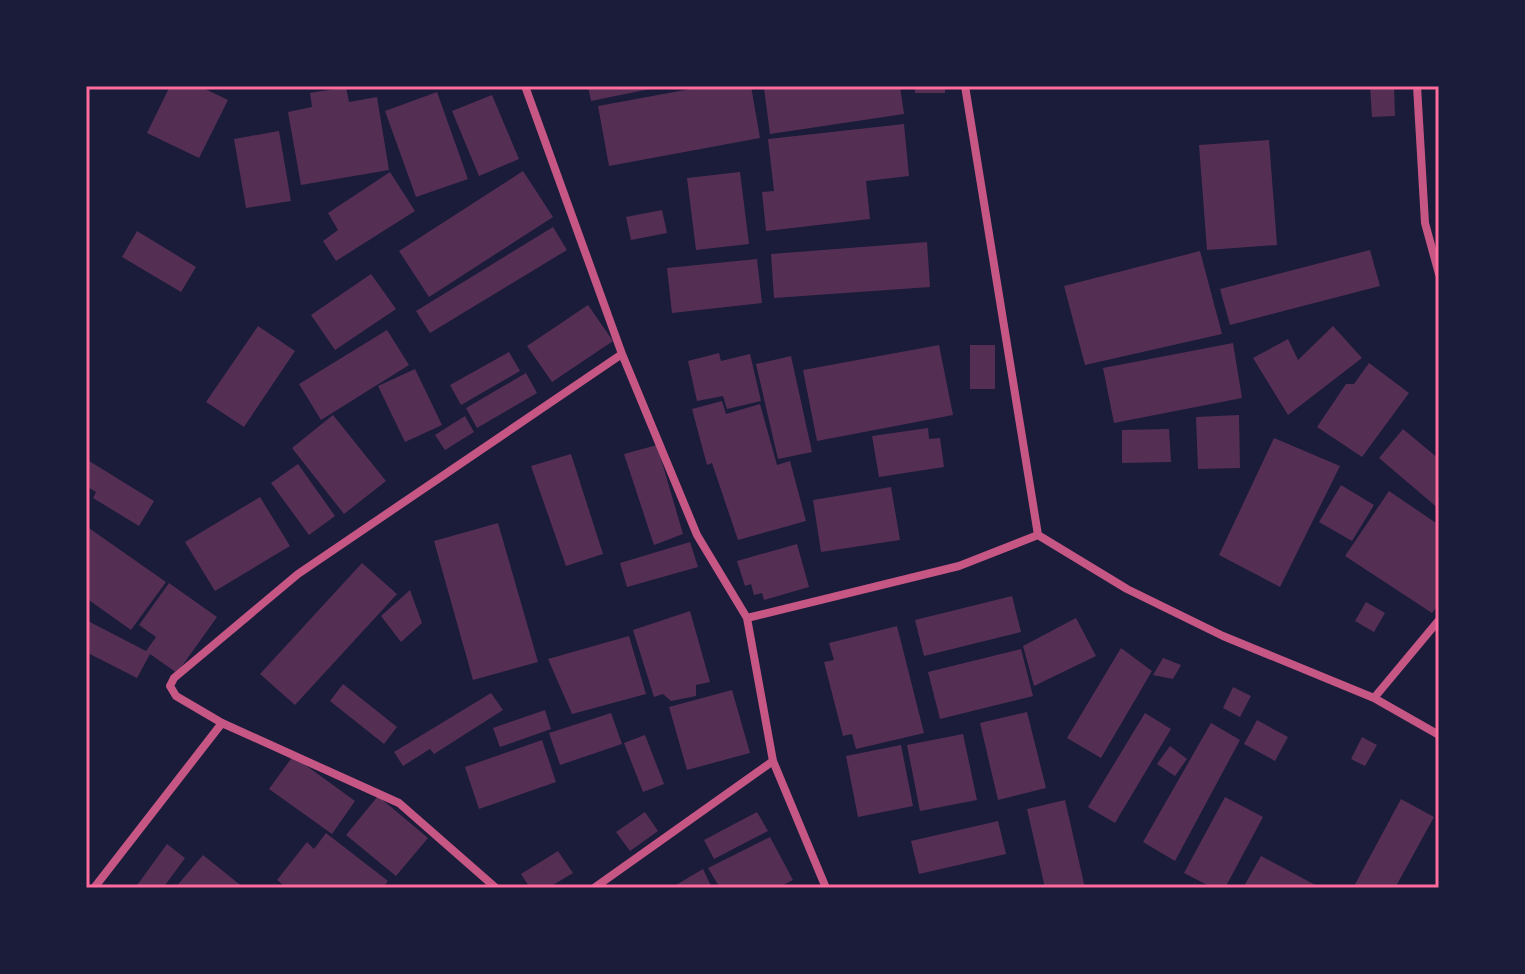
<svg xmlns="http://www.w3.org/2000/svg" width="1525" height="974" viewBox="0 0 1525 974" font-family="'Archivo Narrow',sans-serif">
  <rect width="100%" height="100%" fill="#1b1b3a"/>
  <path fill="#542f53" d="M170,86h29l29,14 -29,58 -52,-25z
    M588,86h72v1l-69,14z
    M707,86h44l9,52 -151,28 -11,-60z
    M781,86h119l4,28 -134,20 -6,-46z
    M915,86h30v7h-30z
    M1370,86h24l1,30 -23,1z
    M346,87l3,15 28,-5 12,73 -88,15 -13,-73 24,-5 -2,-14z
    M437,92l31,87 -52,18 -31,-86z
    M492,95l27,64 -40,17 -27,-65z
    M904,124l5,52 -43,5 4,38 -104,12 -4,-39 12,-1 -6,-52z
    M279,131l12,70 -45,7 -12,-69z
    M1269,140l8,105 -70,5 -8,-105z
    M523,171l30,46 -124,80 -30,-46z
    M390,172l25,39 -79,50 -13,-20 15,-11 -10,-17z
    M740,172l9,72 -53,6 -9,-72z
    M662,210l5,23 -36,7 -5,-23z
    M553,227l14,23 -137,83 -14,-22z
    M137,231l59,36 -15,25 -59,-35z
    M927,242l3,45 -156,11 -3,-44z
    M1370,250l10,36 -150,39 -10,-36z
    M1200,251l22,83 -137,31 -21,-79z
    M757,259l5,44 -90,10 -5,-45z
    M371,274l25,35 -61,41 -24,-35z
    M588,305l25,36 -61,41 -25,-36z
    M258,326l37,25 -51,76 -38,-25z
    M1333,326l29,32 -74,57 -35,-57 35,-19 10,21z
    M387,330l22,35 -88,55 -22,-36z
    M1233,343l9,55 -128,25 -11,-55z
    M939,345l14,70 -136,26 -14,-71z
    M970,345h25v44h-25z
    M509,352l11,19 -59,34 -11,-20z
    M719,353l2,8 29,-7 11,47 -34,8 -4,-13 -26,5 -9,-40z
    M791,356l21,96 -34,7 -22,-95z
    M1369,363l40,30 -47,64 -45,-30 29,-43h8z
    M415,369l27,56 -37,17 -27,-56z
    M526,373l11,20 -60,35 -11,-20z
    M722,401l4,13 34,-10 17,61 13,-4 16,60 -68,19 -26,-77 -5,2 -15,-56z
    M333,415l53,66 -42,33 -52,-66z
    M1239,415l1,53 -42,1 -2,-52z
    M465,416l9,16 -29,18 -10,-15z
    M928,428l1,11 11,-1 4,29 -65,10 -7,-41z
    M1169,429l2,33 -49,1v-33z
    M1403,429l36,30v50l-60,-51z
    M1274,438l66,28 -60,121 -61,-32z
    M657,445l26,89 -29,11 -30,-91z
    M571,454l32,100 -37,12 -35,-100z
    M86,459l68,42 -15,25 -46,-28 3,-6 -10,-6z
    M298,464l37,52 -26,19 -38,-52z
    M1341,485l33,20 -22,36 -33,-19z
    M891,487l9,53 -79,12 -8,-52z
    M1389,491l50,34v79l-7,9 -87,-57z
    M260,497l30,49 -75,45 -30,-49z
    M498,523l40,139 -65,18 -39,-139z
    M86,526l80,56 -35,48 -45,-32z
    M690,542l8,25 -71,20 -7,-24z
    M797,544l12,43 -45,13 -2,-7 -8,2 -3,-11 -6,2 -8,-25z
    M362,563l35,31 -102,111 -35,-31z
    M169,583l48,34 -40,56 -27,-19 -13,24 -51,-26v-32l60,31 10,-14 -17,-12z
    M410,590l12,33 -21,19 -20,-26z
    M1012,596l9,36 -97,24 -9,-36z
    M1366,602l19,11 -11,19 -19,-11z
    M690,611l20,71 -14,3v11l-25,5 -8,-7 -9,3 -21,-67z
    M1076,618l20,38 -62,30 -11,-40z
    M897,626l27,107 -68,16 -4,-15 -9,2 -19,-74 10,-2 -5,-17z
    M629,636l17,58 -74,20 -24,-55z
    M1121,648l31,23 -51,87 -34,-20z
    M1021,649l12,47 -93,23 -12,-47z
    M1163,658l18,7 -8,14 -20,-4z
    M343,684l54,43 -13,17 -54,-43z
    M1233,687l18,9 -11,21 -17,-9z
    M732,690l18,63 -63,17 -18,-63z
    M491,693l12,17 -69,44 -4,-5 -27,17 -9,-14z
    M545,710l6,19 -51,18 -7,-19z
    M1027,712l19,76 -48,12 -18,-77z
    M611,713l11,31 -62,21 -11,-32z
    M1145,713l26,16 -56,94 -27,-16z
    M1257,720l31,17 -13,24 -31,-17z
    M1211,723l29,17 -65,121 -32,-19z
    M963,734l14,66 -57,11 -13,-66z
    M645,735l19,49 -21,8 -19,-49z
    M1362,737l15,8 -12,21 -14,-7z
    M542,740l14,42 -77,27 -14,-42z
    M901,745l12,61 -55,11 -12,-61z
    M1170,746l17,13 -12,17 -18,-12z
    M293,756l62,45 -23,33 -63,-45z
    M378,796l50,42 -32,38 -50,-41z
    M1225,797l38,20 -38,71h-12l-29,-15z
    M1401,799l33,18 -39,71h-42z
    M1065,800l20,88h-40l-18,-79z
    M645,812l13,19 -28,20 -14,-19z
    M757,812l11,19 -54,28 -10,-19z
    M998,821l8,33 -87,20 -8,-33z
    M326,833l62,48 -5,7h-96l-10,-8 30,-38 7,7z
    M770,837l23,43 -16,8h-57l-12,-20z
    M167,844l18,14 -22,30h-28z
    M558,851l15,22 -25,15h-18l-9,-14z
    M203,855l41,33h-69z
    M1261,856l60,32h-78z
    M703,869l9,19h-41z"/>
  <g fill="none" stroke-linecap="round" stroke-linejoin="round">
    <path stroke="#c65784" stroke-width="8" d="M525,86l97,268 75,181 50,83 26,143 53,127
      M965,86l73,449
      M1417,86l8,137 14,51
      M747,618l212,-52 79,-31 89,54 96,47 151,62 65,37
      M1374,698l65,-78
      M94,888l128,-165
      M496,888l-97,-85 -177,-80 -46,-27 -6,-10 4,-8 124,-104 324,-220
      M594,888l179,-127"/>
  </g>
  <rect width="1525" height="974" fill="none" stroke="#1b1b3a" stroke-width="176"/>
  <rect x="88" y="88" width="1349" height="798" fill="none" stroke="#ff6b9d" stroke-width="3"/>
</svg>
